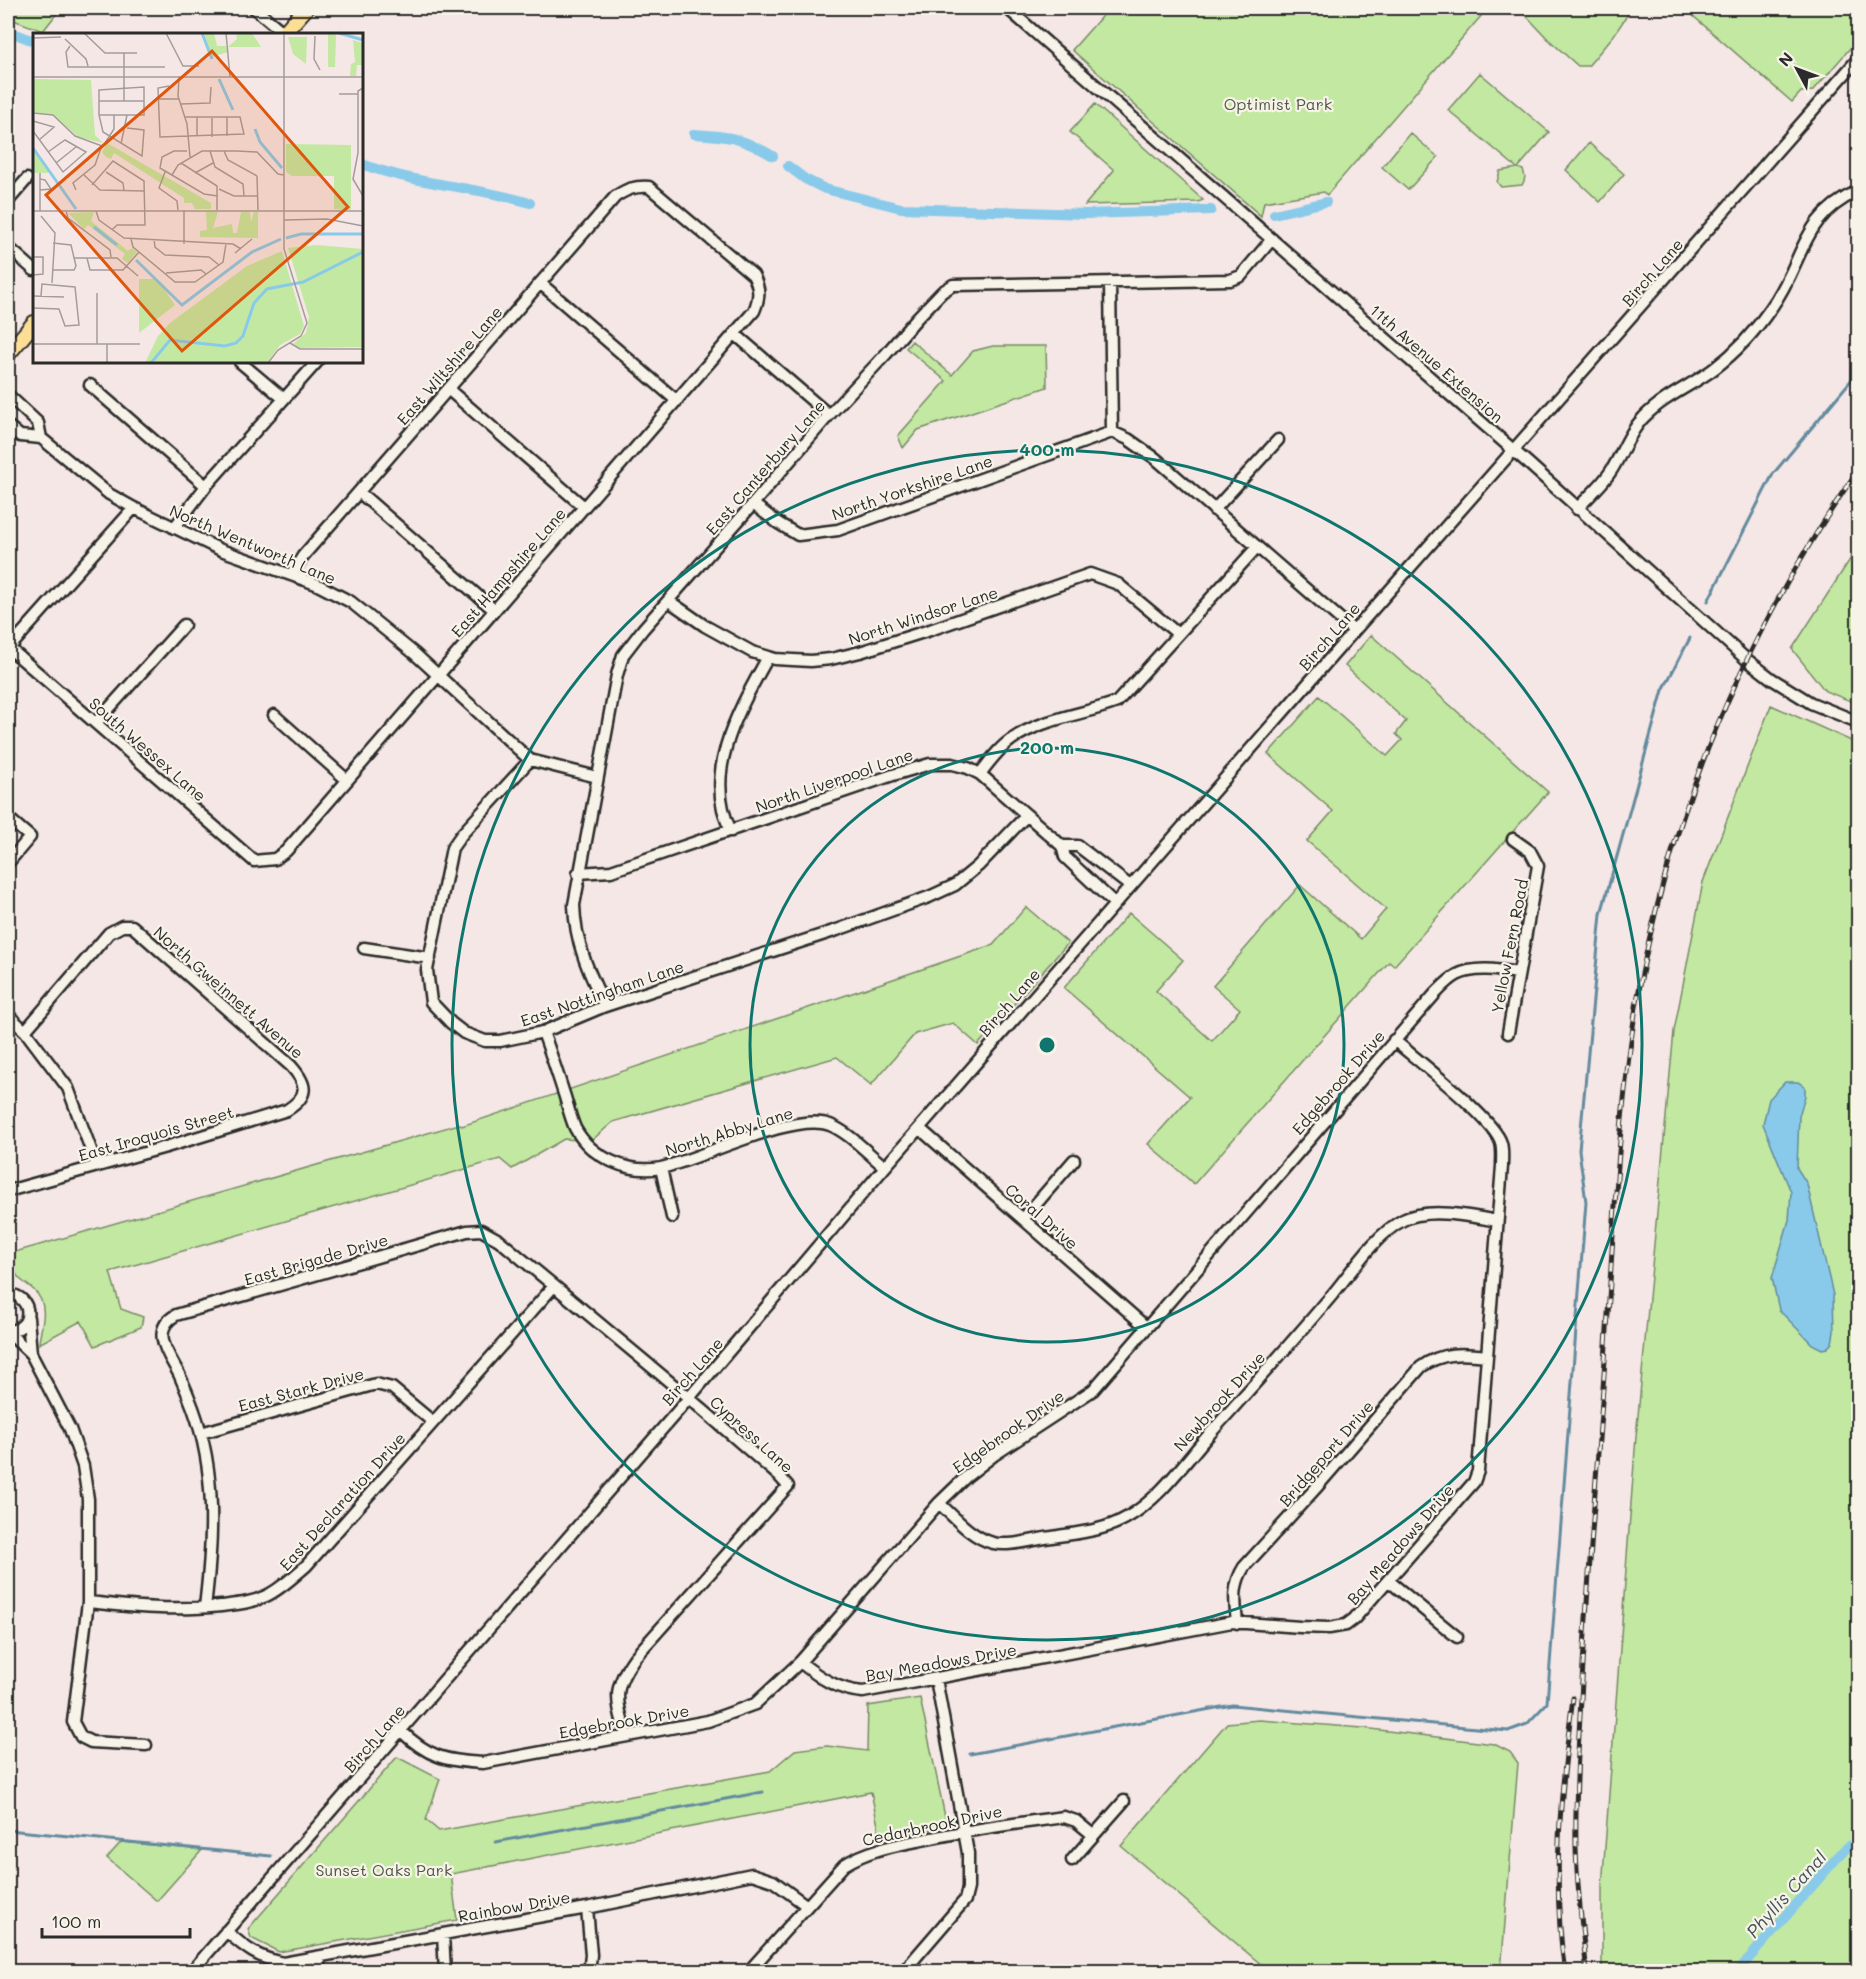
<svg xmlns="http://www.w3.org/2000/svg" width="1866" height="1979" viewBox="0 0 1866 1979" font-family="Mali,sans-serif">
  <rect width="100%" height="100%" fill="#f5e7e5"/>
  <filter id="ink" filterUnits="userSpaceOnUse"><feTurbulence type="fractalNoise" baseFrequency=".0167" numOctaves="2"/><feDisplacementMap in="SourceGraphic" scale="12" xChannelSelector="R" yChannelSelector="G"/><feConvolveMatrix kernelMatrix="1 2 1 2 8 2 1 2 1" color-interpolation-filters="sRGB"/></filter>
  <g filter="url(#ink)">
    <path fill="#c3e8a2" stroke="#778a66" stroke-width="1.5" d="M8,8h53l-18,23 -35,-13z
      M1109,8h379l-161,187 -3,-3 -60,10 -3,14 -189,-166z
      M1519,8h113l-18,27 -26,31h-10l-30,-27z
      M1684,8h174v31l-45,52 -12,1 -9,10z
      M1480,73l69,59 -31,36 5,2c2,6 3,9 -1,15l-21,2 -4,-5 3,-11 17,-3 -69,-58z
      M1095,104l108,96 -5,2 -113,3 29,-35 -44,-38z
      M1410,133l28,24 -30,33 -26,-23z
      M1589,143l35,31 -24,28 -34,-32z
      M912,341l40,34 21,-24 20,-5h53l1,41 -129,43 -15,18 -5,-12 48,-55 -40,-33z
      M1858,547v157l-33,-13 -33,-42z
      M1371,635l177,157 -154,174 -5,-4 -195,222 -46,-40 42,-47 -126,-109 65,-75 54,47 -27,31 56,50 28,-32 -27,-23 87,-101 61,54 25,-30 -79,-68 26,-30 -65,-57 51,-58 68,60 15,-16 -6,-6 10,-13 -61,-55z
      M1771,705l87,39v1227l-256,1v-85l34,-450 38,-406 29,-149z
      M1026,907l42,36 -90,102 -25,-22 -38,11 -44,51 -34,-28 -224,65 -22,19 -27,-2 -52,30 -12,-10 -390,113 11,37 22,8 -2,10 -46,19 -14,-25 -42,23c1,-14 8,-30 2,-44 -4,-9 -12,-14 -20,-20 -8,-8 -11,-16 -13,-26l451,-130 3,2 531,-181z
      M920,1698l27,128 -66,14 -10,-48 -420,82 6,46 -178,32 -28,-14 -3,-9 149,-172 43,22 -14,41 13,11 331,-60 25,-21 32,-4 40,5 1,-45z
      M1259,1720l104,8 131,16 16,8 8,11 -17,208h-232l-148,-125 106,-123z
      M121,1842l81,8 -45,51 -50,-43z"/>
    <path fill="#89caea" stroke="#638a9e" stroke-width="1.5" d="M1785,1082h13l7,5v9l-6,20 -2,52 10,16 26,111 1,37 -2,11 -5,5 -5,1 -10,-5 -33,-34 -7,-32 17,-58 2,-28 -28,-68 6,-25z"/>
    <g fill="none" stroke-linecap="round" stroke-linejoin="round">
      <path stroke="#638a9e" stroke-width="3" d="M1708,601l65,-127 85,-102
        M970,1754l262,-49 276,26 19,-7 20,-21 39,-501 -7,-52 22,-236 62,-224 27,-52
        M8,1830l263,26
        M496,1842l267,-50"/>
      <path stroke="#89caea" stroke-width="10" d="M8,31l26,10
        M694,134c35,2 48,4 79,22
        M362,164c54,21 113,22 168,39
        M788,166l17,13 20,10 76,19 185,6 125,-4
        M1274,214l52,-12
        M1737,1972l106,-121 15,-12"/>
      <defs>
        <path id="minor" d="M254,8l30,25
          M1007,8l521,455 218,196 26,20 39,24 47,19
          M8,201l19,-22
          M8,247l26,23
          M1110,282l2,150
          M540,283l137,118
          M735,334l94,81
          M240,362l44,37
          M90,385l116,101
          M448,389l136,118
          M8,395l30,28 3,15
          M8,426l12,10 21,2 68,56 25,14 87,42 95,34 35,18 64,52 115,106 67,17
          M359,492l135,118
          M753,504l25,19 20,12 40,-5 274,-98 16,7 27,19 199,173
          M1577,509c11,-12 25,-24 34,-38 11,-17 18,-39 33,-54 20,-21 49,-32 71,-49 21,-16 41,-38 56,-60 34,-47 28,-90 87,-117
          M1214,510l64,-70
          M174,528l32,-42 111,-124
          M669,601l36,25 47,26 23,7 36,2 20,-2 29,-7 70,-22 160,-56 28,10 60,50
          M8,647l246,214 21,-2 11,-8 468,-540c6,-14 6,-23 -1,-36l-104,-88c-14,-1 -23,2 -34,10l-312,359 -12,19
          M9,648l125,-140
          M274,715l73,65
          M96,723l88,-98
          M530,760l-68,74 -10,14 -25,122 4,32 20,21 13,10 21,8h15l43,-9 62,-26 232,-76 92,-33 26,-12 23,-19 49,-51
          M980,774c9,-12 19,-26 31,-34 31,-22 72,-25 106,-38l140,-155
          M8,818l22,19 -22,26
          M731,831c-30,-59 9,-123 37,-174
          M1062,846h16l52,40
          M578,873l33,-2 282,-96 37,-11h22l16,4 12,6 82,72 3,11 50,47
          M364,948l66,10
          M605,1006c-16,-33 -30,-63 -31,-101l43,-230 6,-20 20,-26 110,-125 76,-89 57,-61 31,-36 25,-26 11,-7 277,-5 11,-4 31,-37
          M8,1015l17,16 43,57 29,78
          M543,1032c8,22 15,43 22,65 3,10 6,22 10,31 16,30 54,46 86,40 40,-9 133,-57 169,-43 20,8 38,29 55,42
          M1508,1033l30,-167 -8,-15 -17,-12
          M919,1128l227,199
          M661,1168l11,49
          M8,1191l158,-44 121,-37c22,-14 21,-25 4,-44l-159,-140h-10l-13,7 -84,98
          M1023,1219l51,-59
          M8,1294c26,2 26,36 0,37
          M28,1318l3,36
          M8,1332l23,22 39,75 13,37 5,33v103l-15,120 8,15 10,5 55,3
          M201,1433l175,-49 16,4 41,34
          M939,1503c15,14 33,35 54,40 18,4 41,-4 59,-6 24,-4 52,-6 74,-19 32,-18 56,-52 80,-80 42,-47 85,-94 126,-143 21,-25 43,-60 71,-75 24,-13 69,-4 94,1
          M1389,1581l68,56
          M88,1602c44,5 88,9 133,4 16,-2 30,-3 45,-10 15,-7 27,-19 40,-30l248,-280
          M205,1607c8,-67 12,-134 -12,-199 -4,-11 -9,-23 -14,-34 -10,-19 -30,-44 -3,-59l291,-84 14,-1 18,10 190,158 90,78 9,10 -153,171c-23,32 -19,41 -9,78
          M1237,1623c-2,-21 -5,-37 7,-56l71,-78 106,-122c21,-15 41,-14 66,-11
          M800,1662c20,16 38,28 63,30l369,-70 68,5 29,1 17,-3 8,-6 120,-137 4,-11 24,-305c0,-7 1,-16 -1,-23 -7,-24 -84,-83 -107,-103
          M400,1730c28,27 45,31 83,33l225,-42 47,-17 45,-42 139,-159 28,-27 27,-21 99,-65 342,-396c7,-7 13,-14 22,-19 17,-9 42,-5 61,-2
          M1072,1860l52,-59
          M587,1908l4,47 -2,17
          M226,1931c19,17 32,27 57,32l304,-55 165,-34 21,7 34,25
          M443,1934l2,38
          M191,1972l498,-574 196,-231 469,-536 504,-572
          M317,1972l4,-16
          M748,1972l96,-107c25,-16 54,-20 83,-26 46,-10 91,-16 137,-22l12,4 17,14
          M903,1972l62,-72 3,-12v-35l-32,-174"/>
        <path id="major" d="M283,34l23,-26
          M8,354l26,-31"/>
      </defs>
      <use href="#minor" stroke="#2b2b2b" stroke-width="15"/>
      <use href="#major" stroke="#2b2b2b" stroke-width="18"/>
      <use href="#minor" stroke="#f7f3e8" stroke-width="10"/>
      <use href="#major" stroke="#fdde96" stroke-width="14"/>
      <defs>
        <path id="rail" d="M1565,1972c-14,-91 -4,-184 8,-274
          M1587,1972c-5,-42 -10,-83 -11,-125 -1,-49 2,-99 5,-148 5,-91 12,-182 19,-273 12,-139 14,-281 36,-419 33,-197 109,-374 222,-537"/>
      </defs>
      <use href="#rail" stroke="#2b2b2b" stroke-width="5"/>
      <use href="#rail" stroke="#f7f3e8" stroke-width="3" stroke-dasharray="9" stroke-linecap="butt"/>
    </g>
  </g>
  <g fill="none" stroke="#0f766e" stroke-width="3">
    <circle cx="1047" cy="1045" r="297"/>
    <circle cx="1047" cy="1045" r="595"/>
  </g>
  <g text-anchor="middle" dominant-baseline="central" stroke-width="4.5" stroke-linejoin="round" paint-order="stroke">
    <g font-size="16" fill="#515a49" stroke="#f7f3e8">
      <text x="1278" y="103">Optimist Park</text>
      <text x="384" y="1869">Sunset Oaks Park</text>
    </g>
    <g font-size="16" fill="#2b2b2b" stroke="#f7f3e8">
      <text transform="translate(1652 272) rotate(-49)">Birch Lane</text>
      <text transform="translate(1437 363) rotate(41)">11th Avenue Extension</text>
      <text transform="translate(449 365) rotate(-49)">East Wiltshire Lane</text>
      <text transform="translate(765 467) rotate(-49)">East Canterbury Lane</text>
      <text transform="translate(912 487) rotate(-19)">North Yorkshire Lane</text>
      <text transform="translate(253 544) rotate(23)">North Wentworth Lane</text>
      <text transform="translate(508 572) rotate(-49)">East Hampshire Lane</text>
      <text transform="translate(923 615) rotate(-18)">North Windsor Lane</text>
      <text transform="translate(1329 636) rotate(-49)">Birch Lane</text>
      <text transform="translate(148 749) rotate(41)">South Wessex Lane</text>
      <text transform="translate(834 780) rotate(-19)">North Liverpool Lane</text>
      <text transform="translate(1509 946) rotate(-79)">Yellow Fern Road</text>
      <text transform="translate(229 992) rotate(41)">North Gweinnett Avenue</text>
      <text transform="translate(602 993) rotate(-19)">East Nottingham Lane</text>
      <text transform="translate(1009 1002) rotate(-49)">Birch Lane</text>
      <text transform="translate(1338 1082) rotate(-49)">Edgebrook Drive</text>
      <text transform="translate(729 1131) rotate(-17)">North Abby Lane</text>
      <text transform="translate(156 1133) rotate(-16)">East Iroquois Street</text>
      <text transform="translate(1042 1216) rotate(41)">Coral Drive</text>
      <text transform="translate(316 1259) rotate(-16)">East Brigade Drive</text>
      <text transform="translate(692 1371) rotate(-49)">Birch Lane</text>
      <text transform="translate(301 1389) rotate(-15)">East Stark Drive</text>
      <text transform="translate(1219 1401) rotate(-48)">Newbrook Drive</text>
      <text transform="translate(1008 1431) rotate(-35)">Edgebrook Drive</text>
      <text transform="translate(752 1434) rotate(42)">Cypress Lane</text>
      <text transform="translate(1326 1453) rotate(-49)">Bridgeport Drive</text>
      <text transform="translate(342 1501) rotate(-48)">East Declaration Drive</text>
      <text transform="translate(1400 1544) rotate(-49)">Bay Meadows Drive</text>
      <text transform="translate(941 1662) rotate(-10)">Bay Meadows Drive</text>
      <text transform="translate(624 1721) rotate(-10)">Edgebrook Drive</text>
      <text transform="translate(374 1738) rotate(-49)">Birch Lane</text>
      <text transform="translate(932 1825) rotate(-12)">Cedarbrook Drive</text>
      <text transform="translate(514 1906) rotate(-10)">Rainbow Drive</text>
    </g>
    <g font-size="18" font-style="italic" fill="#42535b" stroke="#f7f3e8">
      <text transform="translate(1786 1894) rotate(-48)">Phyllis Canal</text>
    </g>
  </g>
  <g transform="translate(33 33)">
    <rect width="330" height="330" fill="#f5e7e5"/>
    <path d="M171,0h10l3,13h9l2,6 -16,5zM193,0h26l9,14h-33l9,-8 -1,-5zM299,0l4,2 -1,32h-7v-33zM255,4h19l-1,27 -13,-10zM320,7l10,3v22h-6l-1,11h-6l1,-12 4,-2zM0,46l58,1 4,55 8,8 -25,-6 -24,-21 -21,-4zM74,110l104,60v6h-16l-3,-6h-8v-5l-70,-45 -3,6 -5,-2 -4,-5zM253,111l65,1v65l-17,-1v-33h-42l-6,-4zM0,117l9,12 7,11h-16zM61,179l-3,9 37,30 4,-3 5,4 -9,11 -6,-4 3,-5 -37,-29 -4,4 -16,-16zM173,179h12l-5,16 19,-4 1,9h4l4,-21h9l1,10 3,-10h4v26l-58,-1v-6l7,-1zM284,212l46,4v98l-64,1 -6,-4 13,-11 3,-16 -21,-69zM249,218l22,75 -4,8 -20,11 -13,18h-122l13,-27 12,-13 77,-57zM106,246h18l18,26 -36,28z" fill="#c3e8a2"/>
    <path fill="none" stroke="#89caea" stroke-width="3" d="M169,0l10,26M306,0l24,7M186,46l14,31M222,96l5,13 22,26M0,115l43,61M61,194l23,18M253,205l15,-4h62M103,227l46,45 70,-53 29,-13M118,330l19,-23 55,6 11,-3 7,-7 11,-33 13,-14 36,-7 60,-30"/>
    <path fill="none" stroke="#a49c9b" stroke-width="1.5" d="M51,0l21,20h32M133,0l17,33h16M193,0l4,44M282,3l-1,23 6,11M0,5l28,-1M32,6l21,20 2,7M37,13l-4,6 2,15h97M0,44h330M146,44l-1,19 9,28 3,33M136,53l-11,2 2,49 84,-3 -4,-17h-55M330,55l-5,3v62l-5,26 10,17M306,61h19M125,66h21M66,68h45M91,68v-48M147,71l30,-1 1,-16M0,80l20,2 22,21 27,10M66,82h45v-28l-45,3v25l4,17 39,24 2,-26 -17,-2M194,84v19M179,85v19M0,88l21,6 -15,13M0,98l30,41 23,-20 -21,-12 -17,12M164,103v-19M72,110l9,-14v-14M88,111l6,-29M154,118h-13l-12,6 -2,11 44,26 14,2M177,118l5,16 28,17 1,12M191,118l4,9 29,16M23,130l20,-16M148,130l36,23v24M73,139l17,11 1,8M132,139l-6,16 18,13 1,9M7,140v38M162,140l18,-10M51,142l16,15 44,1M139,142l6,-10 24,-14h35l20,1 21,22 6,1M224,143l1,34M7,146l5,1 6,9 -11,1M59,152l21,-24 31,20 1,44h-28l-5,5M186,156l15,7h23M43,157l-3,-7 22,-18 6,-17M0,178h330M33,178l2,7 42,32 1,7M63,178l3,9 25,18 109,6 8,5M8,183l14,17 -3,50M251,187l43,-1 36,7M98,206l2,8 42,35h20l28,-20 3,-18M121,206l1,8 10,8 44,2 10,8M151,211v-34M202,220l17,-14M0,224h10v17l-10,1M41,225h43l21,18M54,225l3,12h33l16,-18M19,237h22l2,-4 -5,-21 -18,-2M133,240l35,-3 5,4M0,263l31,1M0,275l26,1 6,17 14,-1 -4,-38 -33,-3 -1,12M257,310l10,6h63M0,311h107M64,311v-51M74,311v19M235,330l10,-13 23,-14 6,-13 -23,-74v-216"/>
    <path fill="#df570e" fill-opacity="0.15" stroke="#df570e" stroke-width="3" d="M179,18l136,156 -166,144 -136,-156z"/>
    <rect width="330" height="330" fill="none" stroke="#2b2b2b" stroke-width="3"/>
  </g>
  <circle cx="1047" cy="1045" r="9" fill="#0f766e" stroke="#f7f3e8" stroke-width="3"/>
  <g font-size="18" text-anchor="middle" font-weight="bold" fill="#0f766e" stroke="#f7f3e8" stroke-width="4.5" stroke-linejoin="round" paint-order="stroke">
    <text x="1047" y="456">400 m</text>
    <text x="1047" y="754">200 m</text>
  </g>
  <rect width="1866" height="1979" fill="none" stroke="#f7f3e8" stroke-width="30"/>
  <rect x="15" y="15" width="1836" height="1949" fill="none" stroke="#2b2b2b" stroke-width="2" filter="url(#ink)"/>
  <g transform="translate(1797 69) rotate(311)" stroke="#f7f3e8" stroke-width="4.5" paint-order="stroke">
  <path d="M0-4.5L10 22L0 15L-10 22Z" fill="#2b2b2b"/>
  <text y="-9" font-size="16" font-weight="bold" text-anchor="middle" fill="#2b2b2b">N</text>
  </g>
  <path d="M42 1928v9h148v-9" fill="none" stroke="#2b2b2b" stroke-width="3"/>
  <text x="51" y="1928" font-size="18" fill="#2b2b2b" stroke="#f7f3e8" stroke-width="4.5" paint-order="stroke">100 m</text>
</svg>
